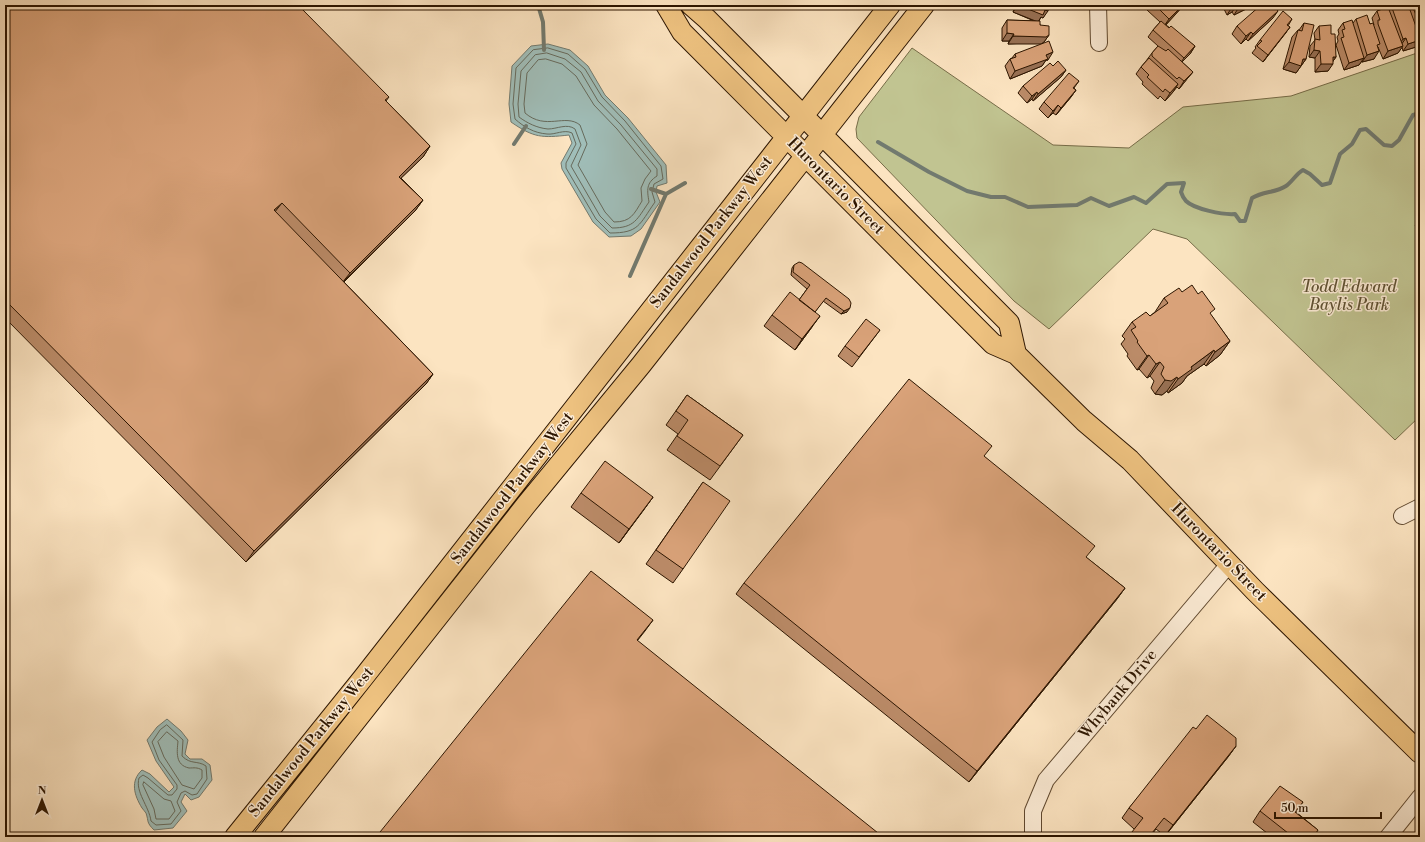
<svg xmlns="http://www.w3.org/2000/svg" width="1425" height="842" viewBox="0 0 1425 842" font-family="'Libre Bodoni',serif">
  <rect width="100%" height="100%" fill="#fce4c1"/>
  <filter id="stains"><feTurbulence type="fractalNoise" baseFrequency=".005" numOctaves="4"/><feColorMatrix values="0 0 0 0 .2 0 0 0 0 .09 0 0 0 0 .02 0 0 0 .5 -.17"/></filter>
  <radialGradient id="worn" r=".72"><stop offset=".6" stop-color="#630" stop-opacity="0"/><stop offset="1" stop-color="#630" stop-opacity=".3"/></radialGradient>
  <path fill="#c1c491" stroke="#766c48" d="M912,48l141,97 76,3 54,-41 108,-11 129,-44v170l-5,3 5,10v181l-25,24 -208,-201 -34,-10 -104,100 -35,-28 -157,-163 -1,-9 3,-12z"/>
  <path fill="#a0beb9" stroke="#727a6f" d="M548,44l22,6 18,16 17,29 23,23 38,47 1,18 -10,3 -1,6 4,10 -19,27 -10,7 -22,1 -16,-15 -31,-53 -1,-6 11,-20 -3,-8c-27,3 -35,3 -58,-13l-2,-18 3,-38 19,-20z
    M167,719l14,12 7,9 -3,14 5,5h12l8,6 2,15 -13,17 -8,3 -6,-6 -4,8 6,9 -14,17 -19,2c-8,-8 -5,-8 -8,-17 -1,-2 -3,-3 -4,-5 -8,-13 -12,-27 0,-38l8,4 19,18 5,-5 -18,-26 -9,-21 10,-13z"/>
  <g fill="none" stroke-linecap="round" stroke-linejoin="round">
    <path stroke="#666a5c" stroke-width="1" d="M548,48l20,6 17,15 17,28 23,24 36,45 2,13 -9,5 -2,8 3,10c-16,23 -16,31 -45,31l-14,-14 -30,-51v-5l10,-19 -4,-11c-8,-4 -17,2 -25,1 -13,-1 -23,-7 -32,-15l-2,-15 3,-36 17,-18z
      M547,53l18,6 16,13 17,29 23,24 36,44v7c-11,7 -10,14 -8,26 -12,17 -14,26 -37,26l-12,-12 -29,-50 10,-21 -6,-16c-8,-6 -18,0 -27,0 -11,-1 -21,-6 -29,-12l-1,-13 3,-33 14,-16z
      M546,59l16,5 14,12 18,29 23,24 34,42 -6,8 -4,9 1,13c-8,13 -11,21 -28,21l-9,-10 -27,-47 9,-21 -7,-19c-15,-12 -34,6 -55,-12l-1,-9 3,-31 11,-13z
      M167,725l16,15 -1,16c9,9 15,4 24,10l1,13 -10,15 -5,1 -7,-4 -4,2 -4,9 4,9 -10,13 -15,1 -5,-4c-2,-15 -16,-29 -12,-43l4,-3 5,3 20,17h4l5,-6v-4l-18,-25 -7,-18 8,-12z
      M167,732l11,9c-1,11 -3,24 11,27 5,0 8,-1 13,2v8l-8,11 -12,-4 -18,-28 -6,-15z
      M144,782l20,17 7,2 4,10 -6,8h-13l-2,-10 -11,-24z"/>
    <path stroke="#727a6f" stroke-width="4" d="M538,5l5,17 1,28
      M878,142l51,30 38,19 24,6h14l23,10 49,-2 14,-7 18,8 25,-9 12,6 21,-19 17,-1 -3,9c1,3 3,7 5,9 8,8 37,14 49,13l5,7h5l7,-23c12,-7 23,-5 34,-12 6,-4 10,-12 17,-16l7,4 12,11 8,-2 10,-29 12,-10 8,-14 6,-1 18,16 8,1 7,-6 14,-25 7,-2
      M514,144l12,-18
      M651,189l15,5 19,-11
      M630,276l36,-82"/>
    <defs>
      <path id="minor" d="M1098,5l1,38
        M1402,516l18,-9
        M1033,837v-26l13,-31 184,-217
        M1388,837l32,-40"/>
      <path id="major" d="M666,5l16,27 311,312 23,10 68,67 46,39 125,131 165,162
        M691,5l16,14 302,304 7,31
        M235,837l128,-159 527,-673
        M264,837l262,-332 115,-140 283,-360"/>
    </defs>
    <use href="#minor" stroke="#604930" stroke-width="18"/>
    <use href="#major" stroke="#2c1500" stroke-width="22"/>
    <use href="#minor" stroke="#fdedd7" stroke-width="16"/>
    <use href="#major" stroke="#eec280" stroke-width="20"/>
  </g>
  <path fill="#bb8b68" stroke="#2c1500" d="M5,5l384,92 -3,4 44,45 -7,11 -22,21 22,22 -8,11 -71,71 89,92 -7,10 -180,178 -241,-244z
    M1016,5h34l-7,13 -2,-1 -2,4 1,4 9,10 -5,7 -36,2 1,-3h-7v-13l5,-8 27,1 -21,-9z
    M1149,5h35l-18,20 29,21 -5,8 -8,8 11,10 -6,7 -8,10 -2,-2 -4,5 -8,9 -5,-5 -2,3 -16,-15 1,-2 -7,-8 5,-7 5,-6 6,-8 6,-7 -10,-9 5,-7 7,-8 -13,-12 3,-4z
    M1222,5h32l-20,10 -2,-3 -5,3z
    M1391,5h14l1,3 2,-1v-2h12v39l-1,-2 -3,5 -13,4 -1,-4 -4,6 -15,6 -5,-12 -4,12 -12,3v-1l-3,4 -15,5 -8,-25 2,-4 -1,-4 2,-3 -1,-4 5,-7h10l3,-4 18,6 -2,-7 5,-7 12,-3z
    M1273,18l-25,23 -2,-2 -5,5 -9,-10 5,-8z
    M1292,19l-4,7 2,1 -27,35 -11,-9 4,-5 -1,-1 5,-7z
    M1304,23l2,36 -10,14 -13,-4 9,-32 6,-7h1z
    M1319,26l12,8 5,23 -3,4 -5,10 -13,1v-14l-6,-1 1,-11 5,-6 -1,-7z
    M1015,54l33,6h-2l-4,6 -32,13 -5,-13 5,-7 2,-1z
    M1053,66l13,4 -5,7 -28,24 -1,-2 -5,4 -9,-10 5,-7z
    M1079,81l-5,7 2,2 -5,7 -15,18 -3,-2 -5,5 -9,-9 5,-7z
    M794,265l53,47 -6,2 -18,-13 -8,11 -3,15 -17,23 -31,-24 8,-11 27,-15 8,-11 -16,-14 1,-7z
    M1182,292l29,23 19,26 -10,14 -14,11 -2,-2 -17,12 -5,7 -14,10 -1,-2 -5,4 -7,-1 -4,-6 3,-7 -4,-5 -3,2 -8,-9 -2,1 -10,-14 1,-2 -7,-10 4,-5 -3,-3 10,-14 18,-6 5,-4 9,-14z
    M880,330l-28,37 -14,-11 7,-10z
    M687,395l56,40 -33,45 -43,-30 11,-16 -12,-9z
    M985,457l102,101 38,30 -8,11 -148,183 -233,-188 8,-11z
    M703,482l-20,87 -10,14 -27,-19z
    M581,493l72,4 -34,46 -48,-36z
    M1196,729l40,17 -8,11 -63,79 -9,-7 -3,4 -19,-4 -12,-11 7,-10z
    M1303,802l-7,10 22,18 -5,7h-41l-19,-15 7,-11z"/>
  <path fill="#987155" stroke="#2c1500" d="M1018,5l27,5 3,1 -5,7 -2,-1 -3,5 -25,-10z
    M1183,5h1l-20,21 5,-7z
    M1237,5l-5,7 -5,3 5,-8z
    M1244,5h10l-20,10 5,-8z
    M1278,11l-5,7 -25,23 5,-7z
    M1290,27l-5,7 -22,28 5,-7z
    M1251,32l-5,7 -5,5 5,-8z
    M1007,33l7,1 -5,7h-7z
    M1049,35l-5,7 -3,2h-33l5,-8z
    M1406,38l-5,7 -3,1 5,-7z
    M1420,40l-4,7 -13,4 5,-7z
    M1195,46l-5,8 -11,11 5,-7z
    M1403,46l-5,7 -15,6 5,-8z
    M1314,50l6,1 -5,7 -6,-1z
    M1379,51l-5,8 -12,3 5,-7z
    M1053,52l-5,8h-2l-4,6 -32,13 5,-8 31,-16z
    M1333,57h3l-5,7h2l-5,7 -13,1 6,-8z
    M1364,58l-5,7 -15,5 5,-7z
    M1303,59h3l-10,14 -13,-4 6,-7z
    M1066,70l-5,7 -28,24 5,-7z
    M1193,72l-6,7 -8,10 5,-8z
    M1178,84l-5,8 -8,9 5,-8z
    M1076,90l-5,7 -15,18 5,-7z
    M1037,92l-5,7 -5,4 5,-7z
    M1058,105l-5,8 -5,5 5,-7z
    M430,146l-7,11 -31,30 7,-10z
    M423,200l-8,11 -73,72 8,-10z
    M282,203l-8,10v-3z
    M850,308l-3,4 -6,2 3,-3z
    M820,316l-8,11 -17,23 7,-11z
    M1230,341l-10,14 -14,11 9,-14z
    M1214,350l-10,14 -17,12 -5,7 -14,10 10,-14 13,-12z
    M1149,355l-10,14 -2,1 10,-14z
    M1160,362l-10,14 -3,2 9,-14z
    M433,374l-7,10 -180,178 8,-11z
    M1177,377l-10,14 -5,4 -7,-1 10,-14z
    M653,497l-10,14 -24,32 10,-14z
    M1125,588l-8,11 -148,183 8,-11z
    M653,620l-8,11 -15,19 7,-10z
    M1236,746l-8,11 -63,79 8,-11z"/>
  <path fill="#d9a279" stroke="#2c1500" d="M5,5h293l91,92 -4,3 45,46 -31,31 24,23 -73,73 -68,-70 -8,7 159,164 -179,177 -249,-251z
    M1018,5h32l-2,6 -3,-1 -2,5z
    M1155,5h28l-14,14z
    M1231,5h6l-5,2z
    M1238,5h6l-5,2z
    M1261,5h1l2,2 3,-2h7l4,6 -25,23 -2,-2 -5,4 -9,-10z
    M1391,5h14l1,3 3,-1 11,31v2l-12,4 -2,-6 -3,1z
    M1415,5h5v19l-7,-16 3,-1z
    M1388,7l15,39 -15,5 -10,-27v-4h2l-3,-9z
    M1283,11l9,8 -5,6 3,2 -22,28 -11,-9 5,-5 -2,-1z
    M1367,15l3,9 3,-1 7,21 -3,1 2,6 -12,4 -11,-36z
    M1007,20l33,1v4l9,1v9l-3,2 -33,-1 1,-2 -7,-1z
    M1352,20l12,38 -15,5 -8,-25 3,-1 -2,-7 3,-1 -2,-6z
    M1161,21l8,7 2,-2 24,20 -11,12 -31,-28z
    M1304,23l10,2 -8,34h-3l-2,7 -12,-4 9,-32 4,1z
    M1331,25v9h4l1,23h-3v7h-12l-1,-13 -6,-1 1,-11 5,1 -1,-14z
    M1049,41l4,11 -7,3 2,4 -33,12 -5,-12 6,-2 -1,-3z
    M1158,46l8,5 2,-2 25,23 -9,9 -5,-4 -2,2 -25,-23v-3z
    M1149,58l29,26 -8,9 -5,-4 -2,3 -16,-15 2,-2 -8,-8z
    M1058,61l8,9 -28,24 -1,-2 -5,4 -9,-10 27,-23 3,3z
    M1069,73l10,8 -6,7 3,2 -15,18 -3,-3 -5,6 -9,-9z
    M799,262l3,1 47,36 2,4 -1,5 -6,3 -18,-13 -11,14 -16,-12 11,-15 -17,-13 1,-7z
    M1192,285l6,9 4,-3 13,18 -5,4 20,28 -15,11 -1,-2 -23,17 1,2 -14,10 -1,-2 -6,4 -6,-1 -4,-6 3,-7 -4,-5 -4,2 -7,-9 -2,1 -10,-14 1,-1 -7,-11 5,-3 -4,-5 14,-10 4,4 18,-13 -4,-5 15,-10 3,4z
    M790,292l30,24 -18,23 -30,-24z
    M866,319l14,11 -21,27 -14,-11z
    M909,379l83,67 -8,10 111,90 -9,11 39,31 -148,183 -233,-188z
    M687,395l56,40 -23,31 -43,-30 11,-16 -12,-9z
    M605,461l48,36 -24,32 -48,-36z
    M703,482l27,19 -47,68 -27,-19z
    M591,571l62,49 -16,20 246,197h-507z
    M1207,715l29,23v8l-63,79 -9,-7 -12,15 6,4h-30l15,-19 -14,-10 64,-81 3,2z
    M1280,786l23,16 -8,10 23,18 -5,7h-20l-33,-26z"/>
  <g text-anchor="middle" dominant-baseline="central" stroke-width="3" stroke-linejoin="round" paint-order="stroke">
    <g font-size="16" fill="#2c1500" stroke="#fdedd7">
      <text transform="translate(836 186) rotate(45)">Hurontario Street</text>
      <text transform="translate(711 232) rotate(-52)">Sandalwood Parkway West</text>
      <text transform="translate(512 488) rotate(-52)">Sandalwood Parkway West</text>
      <text transform="translate(1219 552) rotate(46)">Hurontario Street</text>
      <text transform="translate(1118 694) rotate(-50)">Whybank Drive</text>
      <text transform="translate(311 742) rotate(-51)">Sandalwood Parkway West</text>
    </g>
    <g font-size="16" font-style="italic" fill="#605233" stroke="#fdedd7">
      <text x="1349" y="287">Todd Edward<tspan x="1349" dy="18">Baylis Park</tspan></text>
    </g>
  </g>
  <rect width="1425" height="842" fill="none" stroke="#fce4c1" stroke-width="20"/>
  <rect x="6" y="6" width="1413" height="830" fill="none" stroke="#2c1500" stroke-width="2"/>
  <rect x="10" y="10" width="1405" height="822" fill="none" stroke="#2c1500"/>
  <g transform="translate(42 800)" stroke="#fdedd7" stroke-width="3" paint-order="stroke">
  <path d="M0-3L7 15L0 10L-7 15Z" fill="#2c1500"/>
  <text y="-6" font-size="11" font-weight="bold" text-anchor="middle" fill="#2c1500">N</text>
  </g>
  <path d="M1275 812v6h106v-6" fill="none" stroke="#2c1500" stroke-width="2"/>
  <text x="1281" y="812" font-size="12" fill="#2c1500" stroke="#fdedd7" stroke-width="3" paint-order="stroke">50 m</text>
  <rect width="100%" height="100%" filter="url(#stains)"/>
  <rect width="100%" height="100%" fill="url(#worn)"/>
</svg>
